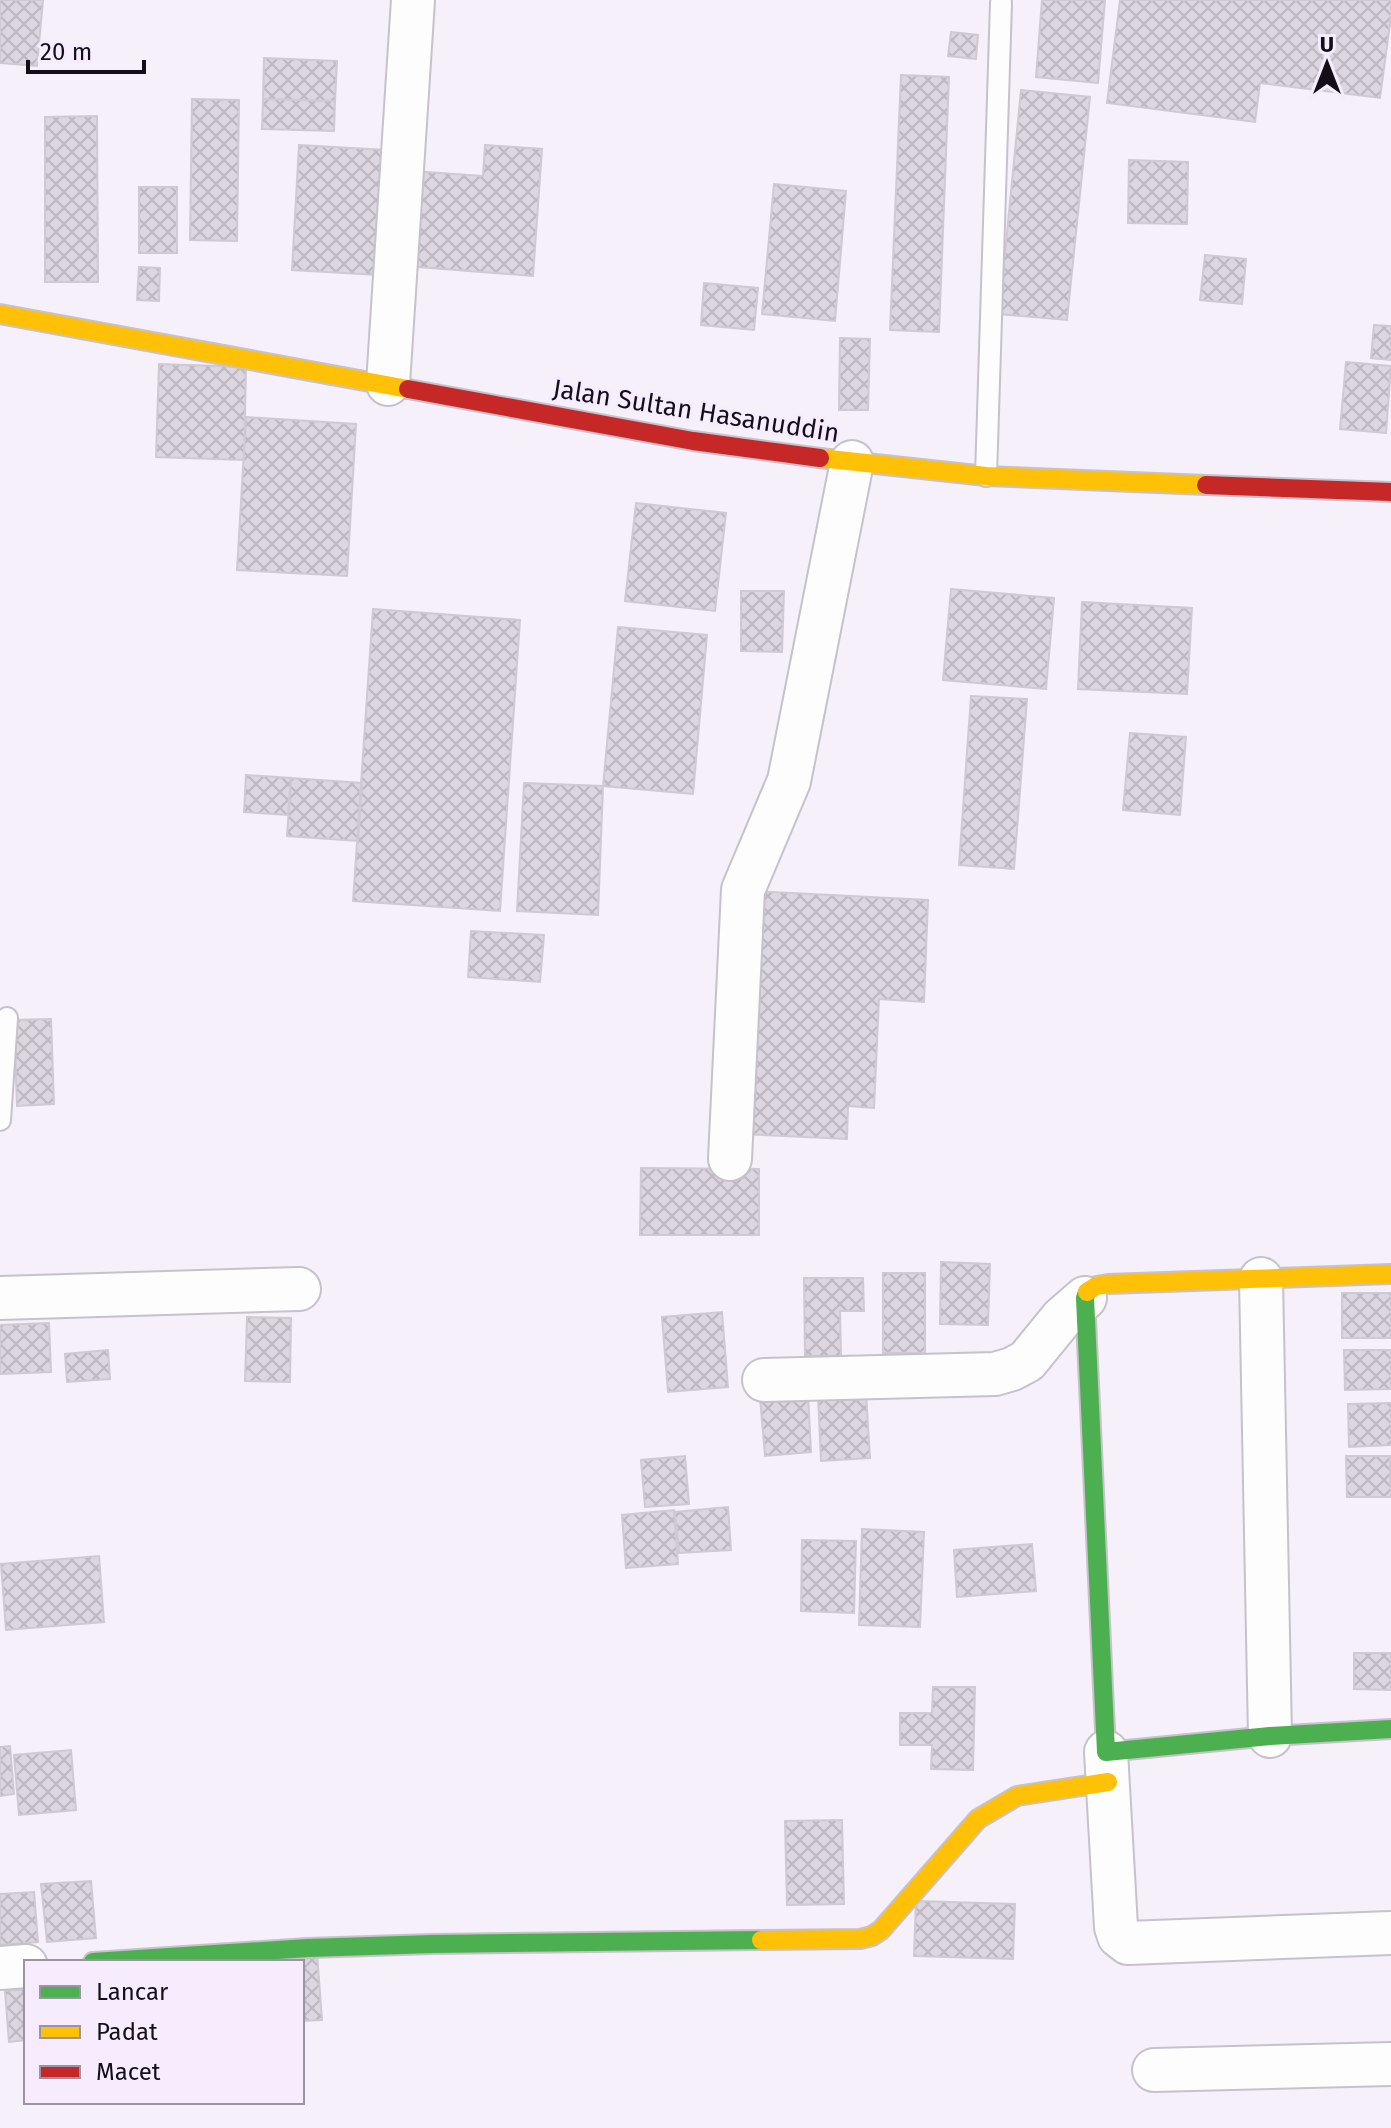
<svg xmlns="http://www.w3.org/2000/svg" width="1391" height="2128" viewBox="0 0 1391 2128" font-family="'Fira Sans',sans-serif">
  <defs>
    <pattern id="building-cross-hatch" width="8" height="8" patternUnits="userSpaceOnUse" patternTransform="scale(2)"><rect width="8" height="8" fill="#dcd6e1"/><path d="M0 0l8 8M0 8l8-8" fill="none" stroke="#bcb6c0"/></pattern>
  </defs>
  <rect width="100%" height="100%" fill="#f5f0fa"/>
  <path fill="url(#building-cross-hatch)" stroke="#cec9d2" stroke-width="2" d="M0,0h43l-6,66 -37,-3z
    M1042,0h63l-7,83 -62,-6z
    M1120,0h271v16l-11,82 -120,-15 -5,39 -148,-19z
    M951,32l27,3 -2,24 -28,-3z
    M264,58l73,3 -2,40 -72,-2z
    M901,75l48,2 -10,255 -49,-2z
    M1021,90l69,7 -23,223 -68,-6z
    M192,99l47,1 -2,141 -47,-1z
    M263,99l72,2 -1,30 -72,-2z
    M97,116l1,166h-53v-165z
    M299,145l87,5 -8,125 -86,-5z
    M485,145l57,4 -9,127 -127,-10 7,-95 70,5z
    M1129,160l59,2 -1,62 -59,-1z
    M774,184l72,7 -11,130 -73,-7z
    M139,187h38v66h-38z
    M1205,255l41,4 -4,45 -42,-4z
    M139,267l21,1 -1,33 -22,-1z
    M704,283l54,5 -4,42 -53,-5z
    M1374,325l17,1v34l-20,-2z
    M840,338l30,1 -2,71h-29z
    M1346,362l45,4 -5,67 -46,-4z
    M159,364l87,3 -2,93 -88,-3z
    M246,417l110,7 -9,152 -110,-6z
    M636,503l90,10 -11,98 -90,-10z
    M951,589l103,9 -8,91 -103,-9z
    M741,591h43l-2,61 -41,-1z
    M1082,602l110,6 -5,86 -109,-5z
    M373,609l147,11 -20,291 -147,-10z
    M618,627l89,8 -14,159 -90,-8z
    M971,696l56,3 -13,170 -55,-4z
    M1130,733l56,4 -6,78 -57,-5z
    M246,775l45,3 -3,37 -44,-3z
    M291,778l71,5 -4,58 -71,-5z
    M524,783l79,3 -5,129 -81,-4z
    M752,891l176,9 -4,102 -45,-3 -5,109 -26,-2 -1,33 -106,-5z
    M471,931l73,4 -4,47 -72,-5z
    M51,1019l3,85 -37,2 -3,-86z
    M641,1168l118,1v66h-119z
    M941,1262l49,2 -2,61 -48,-1z
    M883,1273h42v80h-42z
    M804,1278h59l1,33h-24l1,45h-36z
    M1342,1293h49v45h-49z
    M722,1312l6,75 -60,5 -6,-75z
    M247,1317l44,1 -1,64 -45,-1z
    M49,1323l2,49 -51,2v-49z
    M108,1350l2,29 -43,3 -2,-28z
    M1344,1350h47v39l-46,1z
    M866,1393l4,65 -49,3 -3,-66z
    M808,1394l3,58 -46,4 -5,-58z
    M1391,1403v42l-42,2 -1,-43z
    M685,1456l4,48 -44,3 -4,-47z
    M1346,1456h44l1,41h-44z
    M728,1507l3,43 -52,3 -4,-41z
    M674,1510l4,54 -52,4 -4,-53z
    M862,1529l62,3 -4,95 -61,-2z
    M802,1540l54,1 -2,72 -53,-2z
    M1032,1544l4,47 -79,6 -3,-47z
    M99,1556l5,66 -98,8 -5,-66z
    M1354,1653h37v37l-37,-1z
    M933,1687h42l-2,83 -42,-1 1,-24h-32v-32h32z
    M10,1746l4,48 -14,2v-49z
    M71,1750l5,60 -57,5 -5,-60z
    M842,1820l2,84 -57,1 -2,-84z
    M91,1881l5,57 -49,4 -6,-58z
    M34,1892l4,50 -38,3v-51z
    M916,1901l99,3 -2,55 -99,-3z
    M317,1953l5,67 -20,1v-59z
    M26,1989v51l-17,2 -4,-51z"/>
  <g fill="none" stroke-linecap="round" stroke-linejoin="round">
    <defs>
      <path id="lane" d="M986,476l15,-473
        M0,1120l7,-102"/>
      <path id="street" d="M388,384l25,-384
        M730,1159l13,-269 46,-109 63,-319
        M1261,1279l9,457
        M0,1298l299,-9
        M764,1380l231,-6 17,-5 15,-8 35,-43 23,-20
        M1106,1752l10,175 3,9 9,7 263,-10
        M0,1968l26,-2
        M1154,2070l237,-6"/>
      <path id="fast" d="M1087,1292l-2,6 21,454 164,-16 121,-7
        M93,1962l215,-14 124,-4 329,-4"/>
      <path id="slow" d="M0,314l408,75
        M820,458l166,18 220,9
        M1087,1292l9,-6 12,-2 283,-10
        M761,1940l99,-1 12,-3 9,-6 97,-111 39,-23 91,-14"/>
      <path id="jam" d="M408,389l285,52 127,17
        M1206,485l185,7"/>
    </defs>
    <use href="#lane" stroke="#c6c1cb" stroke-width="24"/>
    <use href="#street" stroke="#c6c1cb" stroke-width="46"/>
    <use href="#fast" stroke="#c6c1cb" stroke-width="22"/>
    <use href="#slow" stroke="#c6c1cb" stroke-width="22"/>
    <use href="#jam" stroke="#c6c1cb" stroke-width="22"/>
    <use href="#lane" stroke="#fefdfe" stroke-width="20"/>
    <use href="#street" stroke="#fefdfe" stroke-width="42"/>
    <use href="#fast" stroke="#4caf50" stroke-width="18"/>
    <use href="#slow" stroke="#ffc107" stroke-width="18"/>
    <use href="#jam" stroke="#c62828" stroke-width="18"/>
  </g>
  <g text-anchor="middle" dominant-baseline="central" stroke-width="6" stroke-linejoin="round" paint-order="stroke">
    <g font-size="26" fill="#130e17" stroke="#f6ecfe">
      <text transform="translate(696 411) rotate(9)">Jalan Sultan Hasanuddin</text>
    </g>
  </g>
  <rect x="24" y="1960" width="280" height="144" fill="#f6ecfe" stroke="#9b93a2" stroke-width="2"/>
  <rect x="40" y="1986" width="40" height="12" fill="#4caf50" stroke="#9b93a2" stroke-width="2"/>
  <text x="96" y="2000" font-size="24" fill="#130e17">Lancar</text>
  <rect x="40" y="2026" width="40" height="12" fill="#ffc107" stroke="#9b93a2" stroke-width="2"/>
  <text x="96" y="2040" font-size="24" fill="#130e17">Padat</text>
  <rect x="40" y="2066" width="40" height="12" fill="#c62828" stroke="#9b93a2" stroke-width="2"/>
  <text x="96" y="2080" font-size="24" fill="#130e17">Macet</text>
  <g transform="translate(1327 64)" stroke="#f6ecfe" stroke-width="6" paint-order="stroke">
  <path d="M0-6L14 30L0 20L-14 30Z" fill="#130e17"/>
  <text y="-12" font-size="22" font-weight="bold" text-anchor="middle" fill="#130e17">U</text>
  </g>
  <path d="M28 60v12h116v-12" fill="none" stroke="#130e17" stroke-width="4"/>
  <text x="40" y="60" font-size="24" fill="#130e17" stroke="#f6ecfe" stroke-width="6" paint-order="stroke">20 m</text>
</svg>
